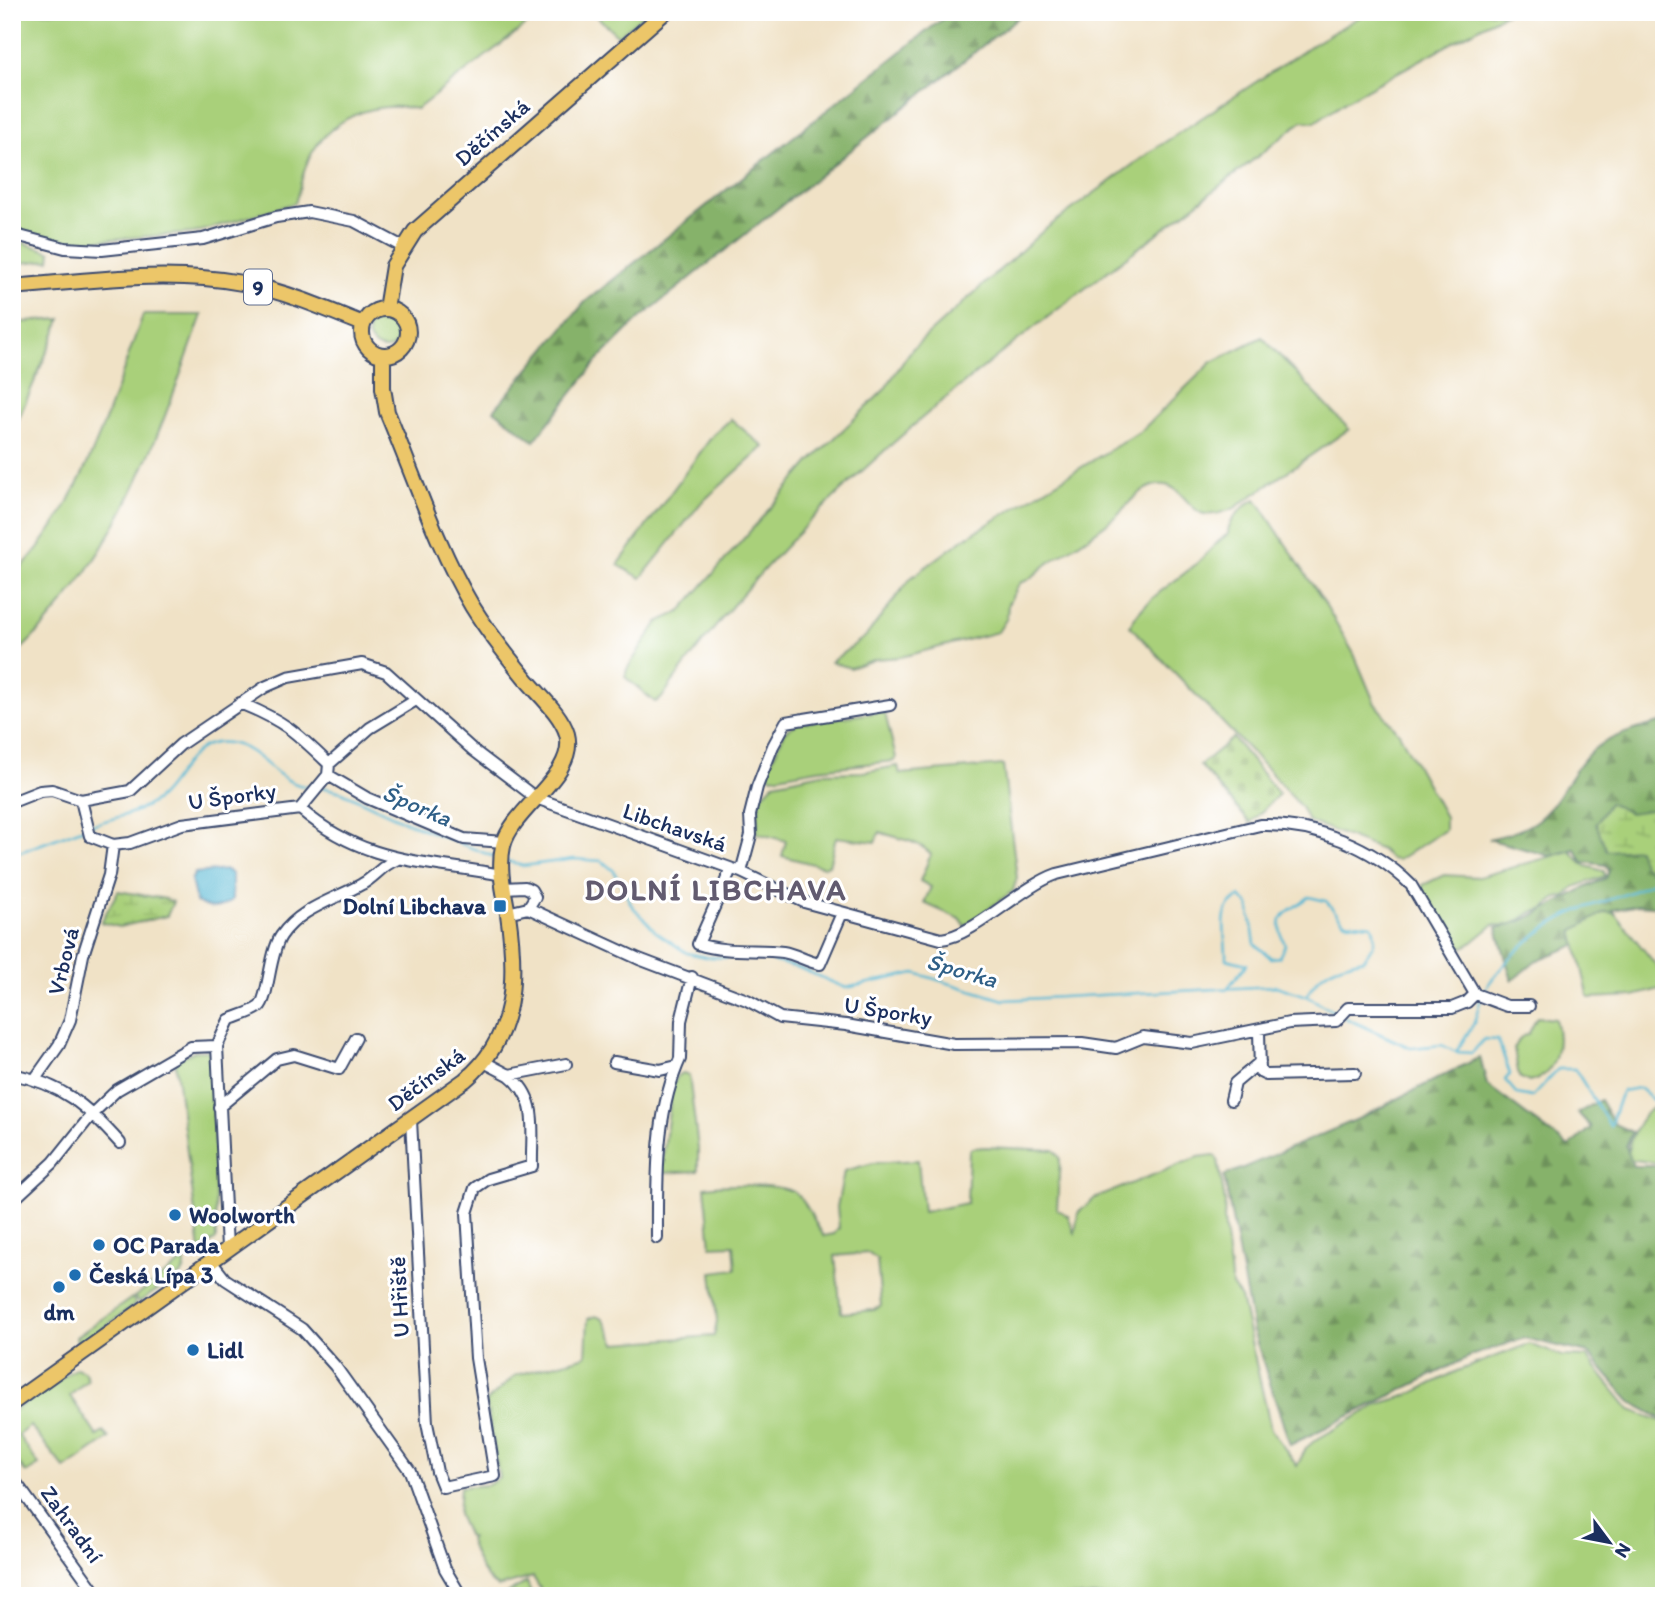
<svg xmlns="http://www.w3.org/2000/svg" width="1676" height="1608" viewBox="0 0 1676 1608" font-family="Itim,sans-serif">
  <defs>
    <pattern id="forest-firs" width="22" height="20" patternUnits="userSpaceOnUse" patternTransform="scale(1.75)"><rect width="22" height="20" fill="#86b26a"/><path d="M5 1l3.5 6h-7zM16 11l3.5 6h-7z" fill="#6d915a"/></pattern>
    <pattern id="wetland-marsh" width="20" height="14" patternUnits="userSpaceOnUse" patternTransform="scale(1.75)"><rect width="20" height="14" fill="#a9d07a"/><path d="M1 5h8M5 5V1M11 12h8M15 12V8" fill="none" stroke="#91b36c"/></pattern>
    <pattern id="cemetery-stones" width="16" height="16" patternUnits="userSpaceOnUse" patternTransform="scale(1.75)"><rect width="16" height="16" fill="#a9d07a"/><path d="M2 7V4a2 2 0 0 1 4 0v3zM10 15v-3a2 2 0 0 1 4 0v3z" fill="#91b36c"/></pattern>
    <pattern id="garden-dots" width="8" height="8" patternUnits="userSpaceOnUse" patternTransform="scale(1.75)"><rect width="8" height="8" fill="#a9d07a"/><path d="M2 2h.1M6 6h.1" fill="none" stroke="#91b36c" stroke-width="1.8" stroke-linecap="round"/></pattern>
  </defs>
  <rect width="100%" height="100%" fill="#fff"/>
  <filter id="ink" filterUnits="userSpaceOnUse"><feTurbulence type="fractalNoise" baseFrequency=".0143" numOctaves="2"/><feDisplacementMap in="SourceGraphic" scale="14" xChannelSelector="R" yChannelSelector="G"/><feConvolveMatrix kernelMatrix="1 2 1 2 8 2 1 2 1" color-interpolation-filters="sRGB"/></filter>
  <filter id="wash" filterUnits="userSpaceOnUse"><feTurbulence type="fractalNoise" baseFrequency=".00686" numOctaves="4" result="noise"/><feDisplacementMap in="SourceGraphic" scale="28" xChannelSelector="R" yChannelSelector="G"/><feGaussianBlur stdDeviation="1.57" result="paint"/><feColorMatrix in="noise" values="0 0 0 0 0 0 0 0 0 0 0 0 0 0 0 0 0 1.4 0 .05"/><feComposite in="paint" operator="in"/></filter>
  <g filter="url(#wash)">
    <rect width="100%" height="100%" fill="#f0e2c6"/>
    <path fill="#a9d07a" stroke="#62806c" stroke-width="2" fill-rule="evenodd" d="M12,12h531l-126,97c-45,-9 -90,10 -109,52 -6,13 -8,28 -13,42l-101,30 -135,10 -47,-14z
      M592,12h55l-29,24z
      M1368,12h140l-161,88 -32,22 -13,-1c-195,159 -412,294 -574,490 -23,29 -47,57 -67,88l-6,3 -30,-25 2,-8 31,-47 22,-10 130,-150 74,-72 28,-41 132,-119 106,-78 165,-109z
      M12,239l39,13 -1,8 -38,4z
      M368 332a17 17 0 1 1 34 0a17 17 0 1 1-34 0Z
      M143,315h59c-46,128 -86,248 -190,343v-81c71,-69 97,-171 131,-262z
      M61,319l-49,115v-111z
      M1262,337l87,92 -116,80c-10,3 -22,8 -32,4 -15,-7 -22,-31 -43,-28 -18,2 -30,20 -42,31 -21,18 -44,31 -66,46 -12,8 -16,17 -30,21l-12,21 -1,14 -9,14 -97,25 -25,2 -26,9 -19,-6 35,-26 45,-58 51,-38 179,-109 71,-69z
      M731,419l33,28 -63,56 -60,75 -23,-13 95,-130z
      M1256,499l68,103 30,52 21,50 24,29 46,84v13l-47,30 -8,-1 -8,-9 -74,-29 -7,-14 -31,-35 -140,-146c13,-27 45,-43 67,-63 12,-10 18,-21 31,-29 -1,-13 17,-30 28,-35z
      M880,712l5,1 11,45 -2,3 -76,8 -45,8 -8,-3 21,-44 13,-7z
      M1003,765l14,113 -4,13 -48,35 -5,-7 -36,-16 7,-16 -11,-6 11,-27c-13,-14 -33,-15 -51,-22l-5,10 -39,-5 -7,28 -5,2 -42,-11 4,-15 -29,-8 2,-35 15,-15 48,-10 41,-1 35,-6 2,8z
      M1570,851l16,15 18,5 1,5 -31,11 -9,10c-10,0 -14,4 -20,12l-13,3 -21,14 -18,-1 -23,19 -9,4 -11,-10 -28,-49 1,-4 21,-10 35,2z
      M1612,910l52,65v13l-31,8 -44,2 -16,-67 22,-15z
      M1537,1017l18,2c7,24 2,57 -26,63l-10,-5 -5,-28 6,-11 9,-5z
      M195,1051h17l4,188 -16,12 -25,-191z
      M683,1073l6,2 9,73v23l-37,2 11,-85 6,-13z
      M1655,1106l9,3v55l-36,-5c-2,-16 12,-45 27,-53z
      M986,1147l68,3 6,8 -3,51 11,7 7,17 3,-20 17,-15 103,-41 16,-2 4,5 7,42 -1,18 8,66 9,12 30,131 26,37 9,-18 8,-7 65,-37 30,-9 48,-24 72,-27 33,12 25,1 43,53 34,12v174h-1119l-12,-19 -35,10c-17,-11 -22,-28 -29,-47l2,-3h-3l-10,-22 2,-28 28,-2 11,-7 -13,-76 30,-27 70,-19 2,-37 8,-3 7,3 13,24 98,-7 3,-15 -5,-49 24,-3 -2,-24 -23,1 -6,-59c18,-3 79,-4 92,7 11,10 18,30 27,42l10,-2 5,-6 -2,-21 7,-36 29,-8 45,-3 5,52 44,-9 2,-52 3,-3zM868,1253l9,7 4,46 -7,4 -31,3 -2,-1 -6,-56z
      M185,1260v8l-3,6 -43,28 -5,-5z
      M132,1298l4,6 -51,37 -8,1 -1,-5z
      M76,1368l8,3 4,8 -18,17 27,40 6,-4 6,6 -44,31 -35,-43 -12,9 21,30 -13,8 -14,-17v-44z"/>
    <path fill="url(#forest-firs)" stroke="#507064" stroke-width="2" d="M951,12h74l-385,306 -41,41 -65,82 -40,-31 91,-108z
      M1664,722v17l-3,3 3,18v147l-26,-2 -25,5 2,3 -10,-1 -32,19 3,14 -41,16 -23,20 -15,-53c39,-8 72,-35 109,-50l3,-7 -3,-6 -23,-3 -8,-13 -25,7 -62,-17c43,-9 57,-19 79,-56 8,-12 16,-25 27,-34 21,-15 45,-21 70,-27z
      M1480,1057l7,28 82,62 22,-20 -13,-14 22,-13 14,24 18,8 -6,14 7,20h31v254l-33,-18 -43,-49 -64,-15 -51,17 -183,90 -37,-114 -29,-155 134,-57z"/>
    <path fill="url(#wetland-marsh)" stroke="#62806c" stroke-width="2" d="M1609,803l21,10 34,-5 -7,34 7,15 -3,23 -18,-15 -5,-16 -31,2 -11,-27z
      M118,891l48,8 7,3 -6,14 -48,11 -18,-5z"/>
    <path fill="url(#cemetery-stones)" stroke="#62806c" stroke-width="2" d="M1233,738l46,56 -29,29 -50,-58z"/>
    <path fill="url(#garden-dots)" stroke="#62806c" stroke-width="2" d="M527,1582l5,14h-30z"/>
    <path fill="#54b7d3" stroke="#387398" stroke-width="2" d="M227,870l5,5v25c-13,10 -21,10 -36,2l-5,-22 4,-7z"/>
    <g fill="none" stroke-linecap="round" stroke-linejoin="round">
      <path stroke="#54b7d3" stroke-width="2.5" d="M322,787l20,5 64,30 91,36
        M90,825c21,-6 47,-11 66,-25 25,-20 32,-62 72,-57 34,4 49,44 84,44
        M12,855l72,-27
        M507,861l16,5 51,-7 28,2 12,10 18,35 24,26 31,21 19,4 58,2 35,9 47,20 69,-15 89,27 272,-14 31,10 32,19
        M1226,990l21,-26 -21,-5c1,-23 -11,-50 14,-62l9,8 6,39 16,14 8,-1 6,-12c-13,-31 1,-31 24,-48l17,4 18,21 28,3c6,15 1,21 -8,34 -27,6 -45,10 -57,37
        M1483,992c22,-32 51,-61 87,-78 31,-14 65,-19 94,-39
        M1345,1018l66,30 31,-3 14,7 16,1 12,-14 14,1 12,34 -5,6 12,14 15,3 26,-28h17l35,57 12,-35 17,-3 15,13 10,-8
        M1456,1052l18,-29 7,-25
        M1664,1069v11"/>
    </g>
  </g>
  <g filter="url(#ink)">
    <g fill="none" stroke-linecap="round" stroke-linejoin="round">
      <defs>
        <path id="minor" d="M12,234l53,14 37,2 101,-11 73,-22 33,-5 45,9 49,26
          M240,703c44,18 55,28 89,61l-1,11 39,23 97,41 40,3
          M329,764l41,-36 46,-28
          M81,800l9,36 23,9 17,-2 52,-19 118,-15c66,56 123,51 202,66
          M12,802l28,-11 12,-1 29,10 49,-9 51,-47 84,-57 23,-10 74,-13 24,8 87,78 63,48 205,74 63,30 137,37c33,-3 79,-52 116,-65l203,-49c54,-2 113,22 151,60l64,109
          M300,809l28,-34
          M731,869l-33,75c28,9 56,5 85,8 13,2 24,10 37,12l22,-51
          M741,872l10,-37 -1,-20 7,-28 16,-41 13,-24 104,-17
          M503,888l22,-1 6,3 4,7 -7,11 -21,5
          M528,908l111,51 108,41 33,18 66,7 108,19 128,-1 34,5 27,-11 49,6 97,-20 47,-2 12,-13h104l15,-6 8,-8
          M1475,994l32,12h22
          M1259,1031l1,41 6,3 89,-2
          M217,1046l10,202
          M614,1062l46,8 17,-4 3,-7 1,-38 11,-44
          M486,1063l23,12 57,-11
          M12,1074c50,10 75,32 108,69
          M35,1079l24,-34 11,-25 13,-65 26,-80 4,-30
          M1231,1100l4,-17 25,-21
          M219,1107l58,-48 17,-4 45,14 17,-31
          M411,1120l16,303 10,49 6,15 52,-11 -19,-118 -9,-145 8,-25 13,-9 44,-13c-1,-35 8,-67 -23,-91
          M12,1201l41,-38 40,-50 24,-23 74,-43 26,-1 12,-26c9,-4 22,-7 30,-13 10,-9 10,-53 22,-71 19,-28 53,-36 81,-52 13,-7 20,-19 34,-24
          M657,1238c0,-57 -2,-118 20,-172
          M210,1260l15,19 77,50 33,37 75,105 35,98 16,27
          M12,1477l86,119"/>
        <path id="major" d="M12,287c76,-6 154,-18 230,-4 42,8 82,25 121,41
          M386,309l7,-43 22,-35 250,-219
          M362 332a23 23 0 1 1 46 0a23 23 0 1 1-46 0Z
          M12,1403l453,-323c52,-43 52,-104 43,-166 -4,-22 -10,-46 -5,-68 9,-38 75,-71 64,-112 -6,-20 -28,-39 -41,-55 -19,-23 -38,-47 -54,-73 -34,-57 -59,-132 -85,-194l-4,-24v-33"/>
      </defs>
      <use href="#minor" stroke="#3b4a6e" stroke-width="14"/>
      <use href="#major" stroke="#3b4a6e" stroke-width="18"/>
      <use href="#minor" stroke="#fff" stroke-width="10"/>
      <use href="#major" stroke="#ecc669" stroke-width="14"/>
    </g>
  </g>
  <g fill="#1f6fb2" stroke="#fff" stroke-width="2.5">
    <rect x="493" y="899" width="14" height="14" rx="3.5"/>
    <circle cx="175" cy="1215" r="7"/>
    <circle cx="99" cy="1245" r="7"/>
    <circle cx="75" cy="1275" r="7"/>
    <circle cx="59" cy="1287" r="7"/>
    <circle cx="193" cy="1350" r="7"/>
  </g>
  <g text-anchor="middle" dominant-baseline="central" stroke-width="6" stroke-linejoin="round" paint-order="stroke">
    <rect fill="#fff" stroke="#5f6d8e" stroke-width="2" x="244" y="269.5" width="28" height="35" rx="5"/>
    <g font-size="21" font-weight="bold" fill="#1b2f5e">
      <text x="258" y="287">9</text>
    </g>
    <g font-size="23" fill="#1b2f5e" stroke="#fff">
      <text transform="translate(492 132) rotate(-41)">Děčínská</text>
      <text transform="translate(232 796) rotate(-8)">U Šporky</text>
      <text transform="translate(675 827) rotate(19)">Libchavská</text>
      <text transform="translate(63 961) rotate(-76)">Vrbová</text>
      <text transform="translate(888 1011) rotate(9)">U Šporky</text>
      <text transform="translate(426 1079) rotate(-37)">Děčínská</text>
      <text transform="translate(399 1297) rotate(-93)">U Hřiště</text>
      <text transform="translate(72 1524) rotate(54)">Zahradní</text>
    </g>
    <g font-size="23" font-weight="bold" fill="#1b2f5e" stroke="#fff" text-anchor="start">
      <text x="486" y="906" text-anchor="end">Dolní Libchava</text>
      <text x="189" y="1215">Woolworth</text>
      <text x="113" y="1245">OC Parada</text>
      <text x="89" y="1275">Česká Lípa 3</text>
      <text x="59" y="1312" text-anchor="middle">dm</text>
      <text x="207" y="1350">Lidl</text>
    </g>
    <g font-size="24" font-style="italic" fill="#2f5f87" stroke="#fff">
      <text transform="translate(417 805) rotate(23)">Šporka</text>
      <text transform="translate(962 970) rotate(16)">Šporka</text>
    </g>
    <g font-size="30" font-weight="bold" letter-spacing="2" fill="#625b70" stroke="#fff">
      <text x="716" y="889">DOLNÍ LIBCHAVA</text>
    </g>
  </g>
  <rect width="1676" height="1608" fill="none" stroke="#fff" stroke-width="42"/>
  <g transform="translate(1609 1542) rotate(122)" stroke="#ffffff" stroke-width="5" paint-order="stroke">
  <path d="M0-5L12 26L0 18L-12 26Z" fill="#1b2f5e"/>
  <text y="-10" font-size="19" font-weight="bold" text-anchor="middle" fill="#1b2f5e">N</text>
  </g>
</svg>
